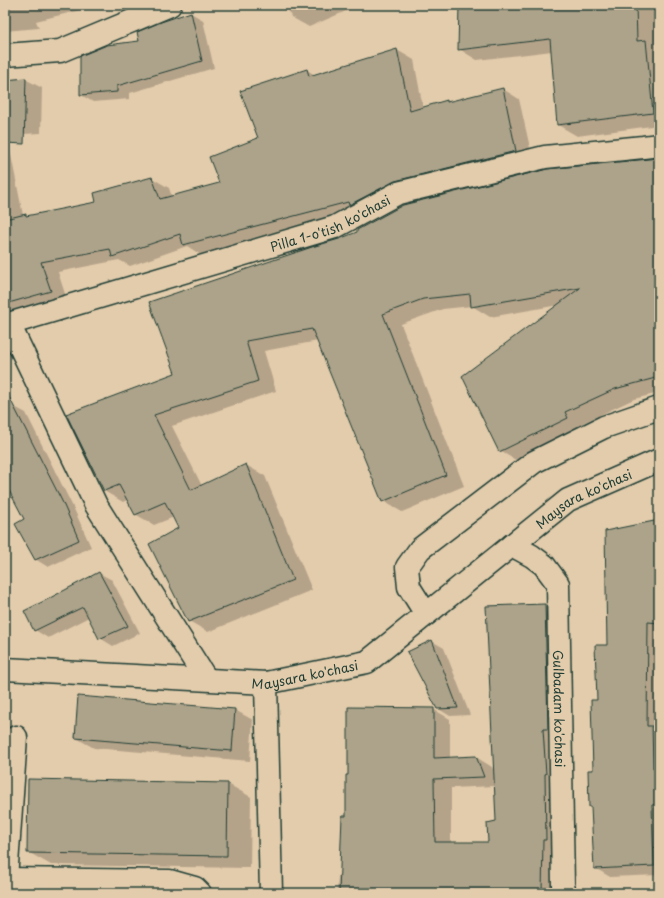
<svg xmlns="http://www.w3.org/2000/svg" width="664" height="898" viewBox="0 0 664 898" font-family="'Playpen Sans',sans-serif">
  <rect width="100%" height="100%" fill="#e3ccac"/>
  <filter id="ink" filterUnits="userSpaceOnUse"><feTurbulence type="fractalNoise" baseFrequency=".025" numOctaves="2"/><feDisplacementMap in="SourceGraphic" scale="8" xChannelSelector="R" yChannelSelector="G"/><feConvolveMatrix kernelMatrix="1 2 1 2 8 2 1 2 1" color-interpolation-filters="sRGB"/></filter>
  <g filter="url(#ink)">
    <path fill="#0003" fill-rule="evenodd" d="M5,5h96l-65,16 3,7 -34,3z
      M287,5h73l-51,22 -18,-10z
      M460,5h199v120l-82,11 -19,-11 -6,-74 -75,9 -18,-11z
      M191,13l12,7 11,48 -84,25v6l-37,3 -12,-7z
      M397,50l17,10 9,48 24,-7 3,1 53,-13 16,10 14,62 -170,51 -162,43 -14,-9 -57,20 -11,-6 -61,12 9,28 -62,16v-235l20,-2 17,9 -1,45 -34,2 16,80h2l4,2 69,-14 54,-25 17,10 3,9 48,-14 39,-44 48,-69 8,5z
      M659,159v234l-25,6 -51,24 3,6 -67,33 -19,-11 59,-146 -69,12 -18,-11 -29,3 -42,15 63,162 -62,26 -19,-11 -65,-160 -54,10 12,40 -104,35 30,60 44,-21 19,11 47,114 -104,42 -19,-11 -9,-92 -6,-12 -20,8 -19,-11 -8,-14 -4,2 -19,-11 72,-117 -25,-71z
      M13,406l13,7 48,96 17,38 -43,20 -13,-8 -10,-39 -20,-39v-71z
      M659,521v354l-49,2 -15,-9 -3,-60 -2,-1 4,-36 4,-70 10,-55z
      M99,573l13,7 28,53 -27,13 -13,-8 -11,-21 -41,21 -13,-8z
      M544,605l17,10 -2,278h-222l1,-18h3l6,-58 86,-108 17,10v39l26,-1 16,10 2,5zM495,786l2,36 -8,21h-38v-55z
      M432,641l12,7 26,67 -20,1 -13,-8z
      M79,697l156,13 18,10 -3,41 -156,-13 -18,-10z
      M29,780l199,4 23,13 -1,71 -199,-3 -23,-13z"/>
    <path fill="#ada38a" stroke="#1f3d34" d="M459,5h177l1,36 9,-1 7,73 -96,12 -7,-86 -92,11z
      M191,12l11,49 -85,25v6l-37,3v-39l27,-11 32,-4 -2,-9 24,-10z
      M397,49l13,62 37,-11v2l56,-14 13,63 -121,30 -46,24 -1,-3 -165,43 -3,-11 -68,23 -2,-8 -69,13 10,29 -46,13v-85l21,-5v2l70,-14 -2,-9 58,-16 8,22 59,-16 -10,-26 49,-19 -18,-47 67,-22 2,7z
      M26,78l-2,66 -19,-1v-63z
      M659,158v219l-44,12 -50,23 3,6 -69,34 -37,-76 118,-88 -109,19 -1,-13 -47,5 -40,15 63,161 -64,27 -70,-173 -66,12 12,40 -104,34 37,75 55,-26 47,116 -105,42 -39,-78 29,-16 -13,-26 -30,13 -16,-30 -15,6 -38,-77 109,-41 -26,-71 163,-55 27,-8 18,-7v-2l46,-25 144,-36z
      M5,389l57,112 17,39 -44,20 -20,-36 9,-5 -19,-36z
      M659,520v103l-11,-1 -1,104h5l1,42h6v36l-7,1 2,61 -60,3 -3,-62h-2l-1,-37h5l-2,-70h6l-2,-55h12l-2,-114z
      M99,572l29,54 -29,13 -16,-32 -49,24 -10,-20 24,-12z
      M545,604l1,41 2,84h-5l3,45h-1l1,66h-3l-1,53h-203l3,-77h4v-41h2v-68l86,1v50l42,-2 8,21 -50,2 1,63h53l-1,-19 9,-2 -10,-215z
      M432,640l26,68 -21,1 -30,-57z
      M78,696l157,13 -3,42 -157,-13z
      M28,779l200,4 -1,73 -200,-3z"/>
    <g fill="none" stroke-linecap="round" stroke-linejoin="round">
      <defs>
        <g id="minor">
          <path d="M5,55l55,-4 110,-46"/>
          <path d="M9,324l87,181 110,174"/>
          <path id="s1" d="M5,325l330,-98 63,-34 147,-36 98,-10 16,-2"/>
          <path id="s2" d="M512,545l20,11 12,9 14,19 5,302 2,7"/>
          <path d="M426,614l-17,-27 -2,-20 13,-18 114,-87 70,-35 55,-19"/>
          <path id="s3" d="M5,669l261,14 101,-21 201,-162 91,-40"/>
          <path d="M266,683l5,210"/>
          <path d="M5,879l165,2 25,7 5,5"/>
          <path d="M6,879l10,-142"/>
        </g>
      </defs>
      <use href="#minor" stroke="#1f3d34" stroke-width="25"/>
      <use href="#minor" stroke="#e3ccac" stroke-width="22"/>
    </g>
  </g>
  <g text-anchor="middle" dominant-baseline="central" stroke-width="3.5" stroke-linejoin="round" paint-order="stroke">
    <g font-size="13" fill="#1f3d34" stroke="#e3ccac">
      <text stroke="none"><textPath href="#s1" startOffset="341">Pilla 1-o'tish ko'chasi</textPath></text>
      <text stroke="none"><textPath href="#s3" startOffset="637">Maysara ko'chasi</textPath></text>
      <text stroke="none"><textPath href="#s3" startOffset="301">Maysara ko'chasi</textPath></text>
      <text stroke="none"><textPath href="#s2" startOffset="186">Gulbadam ko'chasi</textPath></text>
    </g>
  </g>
  <rect width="664" height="898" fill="none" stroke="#e3ccac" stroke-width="20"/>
  <rect x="10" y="10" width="644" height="878" fill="none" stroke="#1f3d34" stroke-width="1.5" filter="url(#ink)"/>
</svg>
